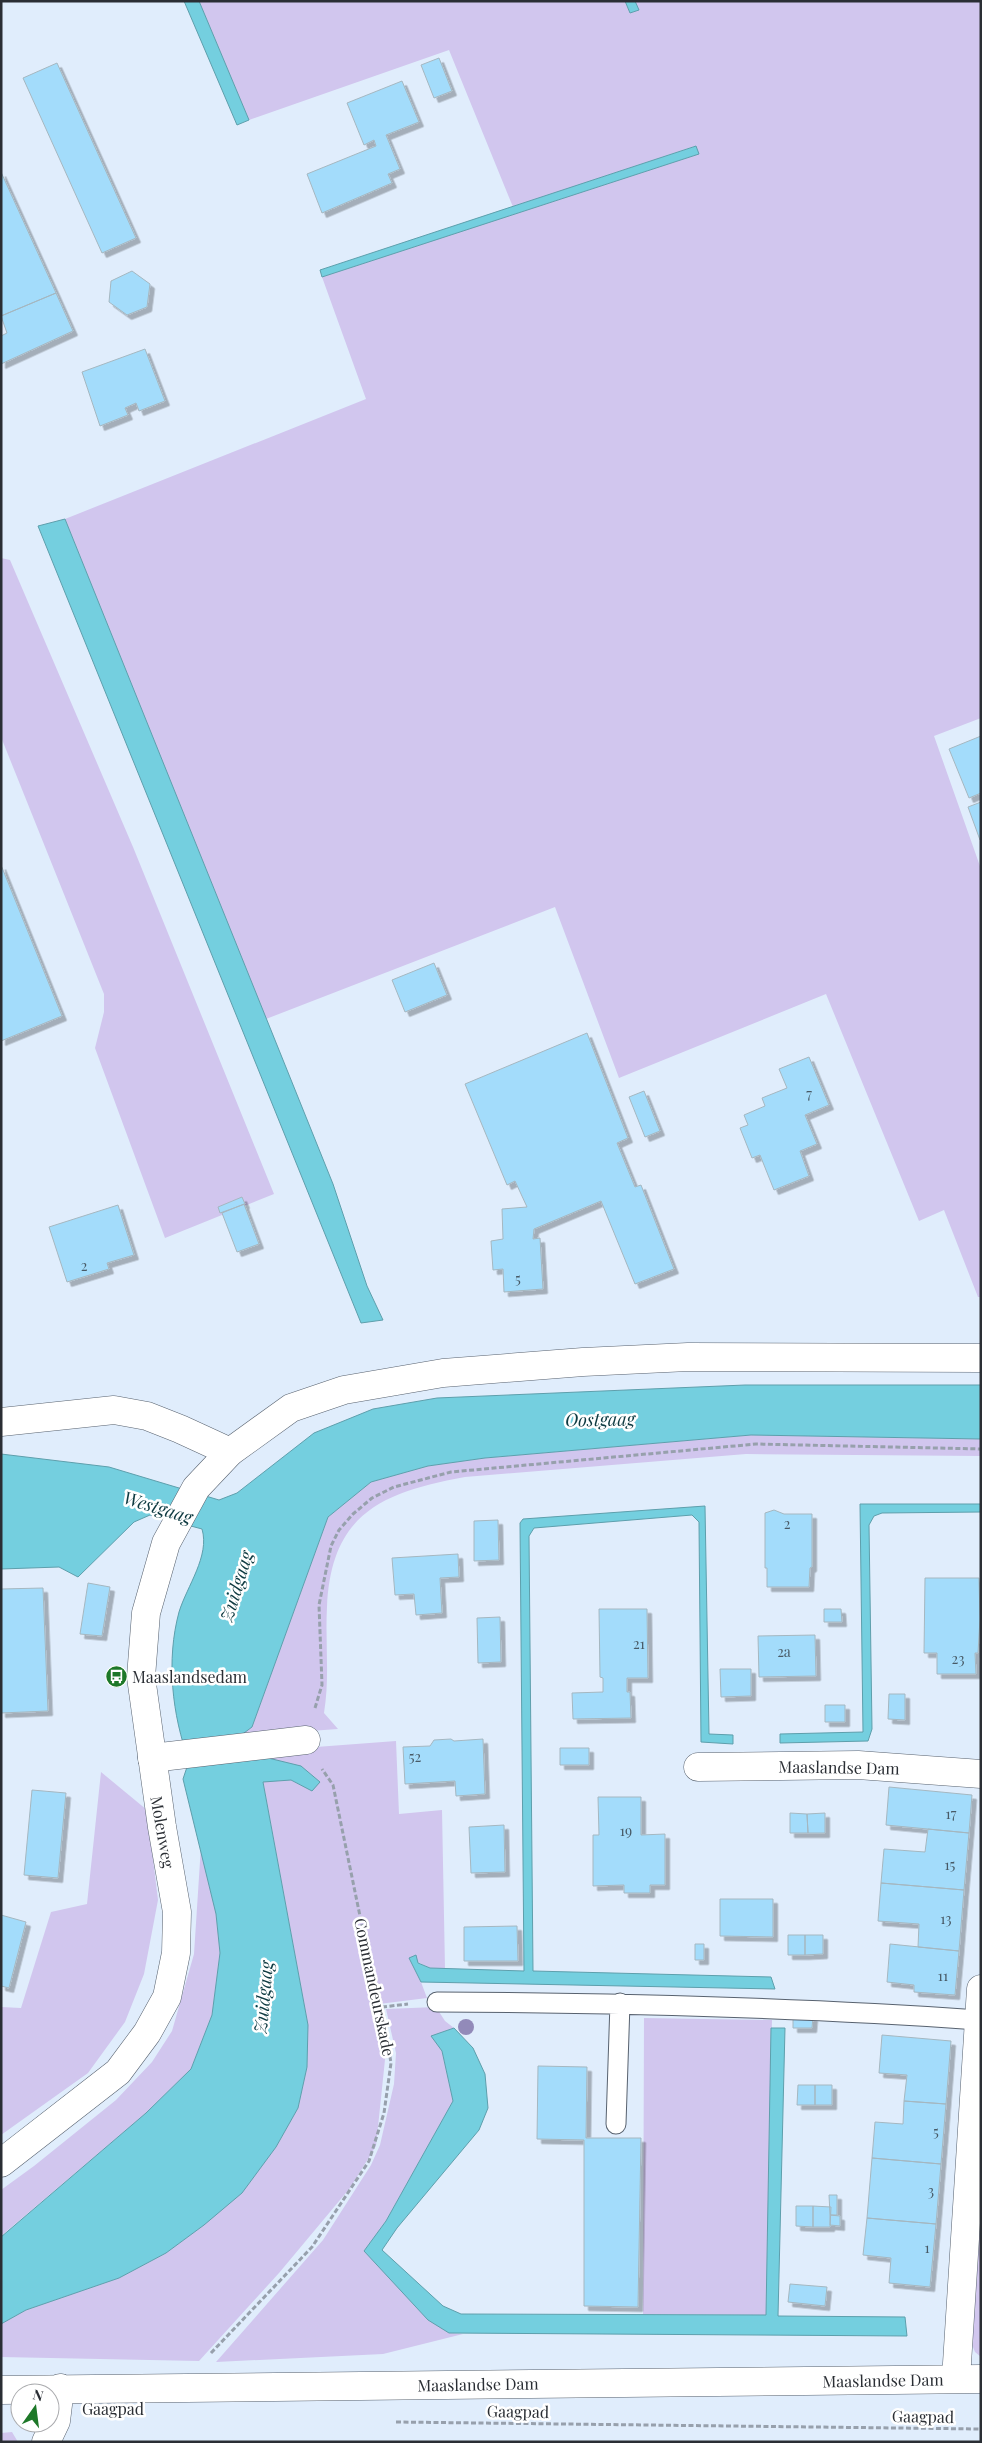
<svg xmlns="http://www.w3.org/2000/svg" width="982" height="2443" viewBox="0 0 982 2443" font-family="'Playfair Display',serif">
  <defs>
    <filter id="shadow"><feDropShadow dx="4.5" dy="4.5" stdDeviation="0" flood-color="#0004"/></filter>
  </defs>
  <rect width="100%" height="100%" fill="#e0edfc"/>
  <path fill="#d1c6ee" d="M199,1h426l5,12 8,-3 -3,-9h346v717l-47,18 47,133v428h-3l-34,-87 -25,11 -93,-227 -207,84 -64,-171 -289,112 -201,-500 301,-120 -44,-122 376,-123 -3,-8 -182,61 -64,-157 -200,70z
    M1,558l9,2 123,287 141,347 -109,44 -70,-190 9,-36v-18l-103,-257z
    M751,1435l230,4v17l-235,-2 -281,23c-82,15 -134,36 -138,130 -2,36 3,70 -3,106l14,16 -98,7 12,-9 76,-210 43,-35 57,-16 57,-8z
    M396,1741l3,73 43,-4 3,159 -15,-1 -21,-10 12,24 6,16 -48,6 7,46 -10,96 -26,42 -71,85 -80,88 -198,-4v-33l25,-14 93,-32 47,-25 38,-28 72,-78 22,-39 9,-41 1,-42 -45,-244 28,-1 21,11 -48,-34 52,-10z
    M101,1772l46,38 11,90 -14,74 -19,48 -37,51 -87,62v-128l20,1 30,-96 36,-8z
    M201,1846l15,68 4,39 -8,62 -21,54 -45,44 -145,123v-46l33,-24 82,-66 36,-38 20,-31 22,-77z
    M436,2007l9,14 9,7 -22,8 10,15 11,50 -67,120 -22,30 85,82 14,1 -80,20 -167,8 107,-122 48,-75 9,-20 14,-61 2,-31 -10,-44z
    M644,2018l128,2 -6,295 -123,-1z
    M981,2167v190l-6,-5 -7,-17z
    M12,2432l6,10h-17v-9z"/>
  <path fill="#74cfdf" stroke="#5e9fac" d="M184,1h15l50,119 -12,5z
    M625,1h10l4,9 -9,3z
    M696,146l3,8 -377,123 -2,-7z
    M65,519l268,665 34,102 16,34 -22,3 -323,-797z
    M745,1385h236v54l-230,-4 -266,23 -57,8 -57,16 -43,35 -76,210 -12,9 24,21 37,9 19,16 -8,9 -21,-11 -28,2 45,243 -1,42 -9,41 -22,39 -34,46 -38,32 -38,28 -47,25 -93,32 -25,14v-87l145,-124 45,-44 21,-54 8,-62 -4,-39 -33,-135 6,-18c-17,-46 -23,-101 -10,-149 8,-26 31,-56 23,-83l-52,-14 -16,7 -56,55 -19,-10 -58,2v-115l108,13 110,33 18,-7 77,-60 59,-24 64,-11z
    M860,1504h121v8l-99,1 -8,3 -5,9 3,204 -4,12 -88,2v-9l83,-2z
    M705,1506l4,228 24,1v9l-32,-2 -2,-220 -7,-7 -158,13 -5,8 4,435 238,6 4,12 -354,-7 -12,-24 7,-3 2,8 12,5 94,3 -4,-448 3,-4z
    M454,2028l19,20 12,26 3,34 -9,22 -82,98 -15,22 61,56 18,8 305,1 5,-287h14l-7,288 127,1 2,19 -458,-3 -21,-13 -64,-69 22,-30 67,-120 -11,-50 -11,-15z"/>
  <path fill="#a3dcfb" stroke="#a5b7c0" filter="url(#shadow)" d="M439,58l13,33 -18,7 -13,-33z
    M57,63l79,175 -34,15 -79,-175z
    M402,81l17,41 -33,13 14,34 -12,5 4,9 -70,30 -15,-39 69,-28 -2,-6 -10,5 -17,-42z
    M1,172l55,121 -55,23z
    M132,271l18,13 -3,23 -20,8 -18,-13 2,-21z
    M56,293l17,38 -72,33v-28l6,-3 -6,-17z
    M145,349l20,52 -26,10 -3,-8 -11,5 3,7 -28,11 -18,-54z
    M981,736v57l-12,5 -20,-49z
    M981,802v37l-1,1 -12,-33z
    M1,865l61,151 -61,25z
    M434,963l13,32 -42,17 -13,-32z
    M587,1033l41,105 -11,5 18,44 6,-2 33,84 -39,15 -34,-83 -67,28 -1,10 7,-1 3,51 -39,3 -1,-23 -10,1 -2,-29 12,-2 -1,-30 25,-2 -12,-26 -8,4 -42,-101z
    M809,1057l20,48 -24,10 12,29 -17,7 9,25 -35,14 -14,-35 -8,3 -12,-30 8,-3 -4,-10 21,-9 -3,-8 25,-10 -8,-19z
    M644,1091l16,40 -15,6 -16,-40z
    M242,1197l3,7 -25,9 -2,-6z
    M244,1204l15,40 -22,8 -15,-39z
    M118,1205l16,50 -27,8 2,6 -42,13 -18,-55z
    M774,1510l10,4h28v53l-2,1 -1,19h-42v-19h-2v-55z
    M498,1520l1,40 -25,1v-40z
    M458,1554l1,23 -19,1 2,35 -26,2 -2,-21 -19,1 -3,-37z
    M925,1578h54l1,41 -2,34h-3l1,21h-39v-21h-13z
    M88,1583l22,4 -8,49 -22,-2z
    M43,1588l5,123 -47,2v-124z
    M599,1609h48l1,69h-21v14h3l1,26 -58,1 -1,-26 31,-1v-14l-3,-1z
    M824,1609h17l1,13h-18z
    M500,1617l1,45 -23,1 -1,-45z
    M815,1635l1,41 -57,1 -1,-41z
    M720,1669h31v27l-30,1z
    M889,1694h16v26l-17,-1z
    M825,1705h20v17h-20z
    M451,1739l3,2 29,-2 2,55 -29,2 -1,-15 -50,3 -2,-37 27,-1 4,-6z
    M560,1748h29v17h-29z
    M889,1787l83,8 -3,38 -83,-8z
    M32,1790l34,3 -8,85 -34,-3z
    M598,1797h43v38l24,-1v51h-15v8h-26v-8l-31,1v-51h6z
    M790,1813l17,1 1,19h-18z
    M825,1813v20h-17l-1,-19z
    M504,1825l1,47 -34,1 -2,-46z
    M928,1829l41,4 -5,57 -83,-7 3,-34 41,3z
    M881,1883l83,7 -5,61 -41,-4 1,-23 -41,-3z
    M720,1899h53v38l-53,-1z
    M1,1915l25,7 -17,66 -8,-2z
    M517,1926l1,35h-54v-34z
    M788,1935h17v20h-17z
    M805,1935h18v19l-18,1z
    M695,1944h9v16h-9z
    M890,1944l69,7 -4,44 -41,-3v-7l-27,-3z
    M793,2016l20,1 -1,11h-19z
    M882,2035l69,6 -5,63 -42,-3 3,-26 -28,-2z
    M538,2066l49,1 -1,71h55l-3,169 -54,-1v-166l-47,-1z
    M798,2085h17v20h-18z
    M815,2085h17v20h-17z
    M904,2101l42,3 -5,60 -69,-6 3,-36 28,2z
    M872,2158l69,6 -5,60 -69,-6z
    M829,2195h8v20h-7z
    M796,2206h17v21l-17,-1z
    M813,2206l18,1 -1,20h-17z
    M830,2215l10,1v10l-10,-1z
    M867,2218l69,6 -6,63 -41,-4 2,-25 -28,-3z
    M790,2284l37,3 -2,19 -37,-4z"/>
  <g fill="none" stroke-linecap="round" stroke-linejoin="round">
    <defs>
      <path id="service" d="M437,2002c181,1 361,5 541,18
        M616,2124l4,-121"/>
      <path id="minor" d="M152,1758l154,-18
        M698,1767l160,-2 123,9
        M956,2379l25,-390
        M1,2390l980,-11
        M46,2442l10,-21 4,-33"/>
      <path id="tertiary" d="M1,1422l113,-12 33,6 33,13 50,23"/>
      <path id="secondary" d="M1,2163l117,-91 29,-39 20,-36 9,-44 1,-41 -15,-85 -21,-150 5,-64 20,-70 30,-55 34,-36 61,-44 53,-18 99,-17 140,-11 105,-5 293,1"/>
    </defs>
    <use href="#service" stroke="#58626f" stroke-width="21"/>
    <use href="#minor" stroke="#58626f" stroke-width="29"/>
    <use href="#tertiary" stroke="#58626f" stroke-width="29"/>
    <use href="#secondary" stroke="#58626f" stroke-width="29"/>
    <path stroke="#97a0ac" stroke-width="3" stroke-dasharray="5 2.5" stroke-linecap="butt" d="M315,1708l7,-23 -3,-80 12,-59 8,-16 14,-16 19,-16 22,-11 57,-15 305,-28 225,5
      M382,2007l26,-3
      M211,2353l101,-106 57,-86 15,-48 7,-50 -9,-56 -15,-57 -34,-165 -11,-16
      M396,2422l585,7"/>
    <use href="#service" stroke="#fff" stroke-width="19"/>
    <use href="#minor" stroke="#fff" stroke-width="28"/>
    <use href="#tertiary" stroke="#fff" stroke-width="28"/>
    <use href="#secondary" stroke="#fff" stroke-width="28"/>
  </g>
  <circle fill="#928ab9" cx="466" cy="2027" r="8"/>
  <defs>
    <symbol id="bus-disc" viewBox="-11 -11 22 22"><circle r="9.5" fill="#1d7828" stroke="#fff"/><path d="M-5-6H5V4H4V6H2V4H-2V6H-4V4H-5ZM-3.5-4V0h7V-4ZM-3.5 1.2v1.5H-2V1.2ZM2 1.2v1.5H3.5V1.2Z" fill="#fff"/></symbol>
  </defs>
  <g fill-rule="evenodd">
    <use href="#bus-disc" x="104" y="1664" width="25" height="25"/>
  </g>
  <g text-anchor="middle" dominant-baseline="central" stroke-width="5" stroke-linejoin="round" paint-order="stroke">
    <g font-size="14" fill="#485a66">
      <text x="809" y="1093">7</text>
      <text x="84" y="1265">2</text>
      <text x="518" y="1278">5</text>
      <text x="787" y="1523">2</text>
      <text x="639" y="1643">21</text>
      <text x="784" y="1651">2a</text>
      <text x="958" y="1658">23</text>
      <text x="415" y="1756">52</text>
      <text x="951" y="1813">17</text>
      <text x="626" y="1830">19</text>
      <text x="950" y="1864">15</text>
      <text x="946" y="1918">13</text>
      <text x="943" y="1975">11</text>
      <text x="936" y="2131">5</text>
      <text x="931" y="2190">3</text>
      <text x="927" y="2247">1</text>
    </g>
    <g font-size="16" fill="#2a2e34" stroke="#fff" text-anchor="start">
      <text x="132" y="1676">Maaslandsedam</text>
    </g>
    <g font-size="16" fill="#2a2e34" stroke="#fff">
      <text transform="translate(839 1767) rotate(1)">Maaslandse Dam</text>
      <text transform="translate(163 1832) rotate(80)">Molenweg</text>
      <text transform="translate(375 1987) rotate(78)">Commandeurskade</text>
      <text transform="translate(883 2380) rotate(-1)">Maaslandse Dam</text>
      <text transform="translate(478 2384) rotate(-1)">Maaslandse Dam</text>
      <text x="113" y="2408">Gaagpad</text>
      <text transform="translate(518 2411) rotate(1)">Gaagpad</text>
      <text transform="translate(923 2416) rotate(1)">Gaagpad</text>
    </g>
    <g font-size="18" font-style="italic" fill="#0e3a41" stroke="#fff">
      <text transform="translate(600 1419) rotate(-1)">Oostgaag</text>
      <text transform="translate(158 1507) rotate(17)">Westgaag</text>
      <text transform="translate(236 1586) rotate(-73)">Zuidgaag</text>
      <text transform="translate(263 1997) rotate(-85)">Zuidgaag</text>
    </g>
  </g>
  <rect width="982" height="2443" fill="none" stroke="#2a2e34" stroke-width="5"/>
  <g transform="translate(35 2408) rotate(14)"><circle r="24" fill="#ffffff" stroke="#aaabae"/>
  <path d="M0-4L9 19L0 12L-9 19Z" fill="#1d7828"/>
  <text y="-8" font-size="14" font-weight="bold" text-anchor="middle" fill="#2a2e34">N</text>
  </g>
</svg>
